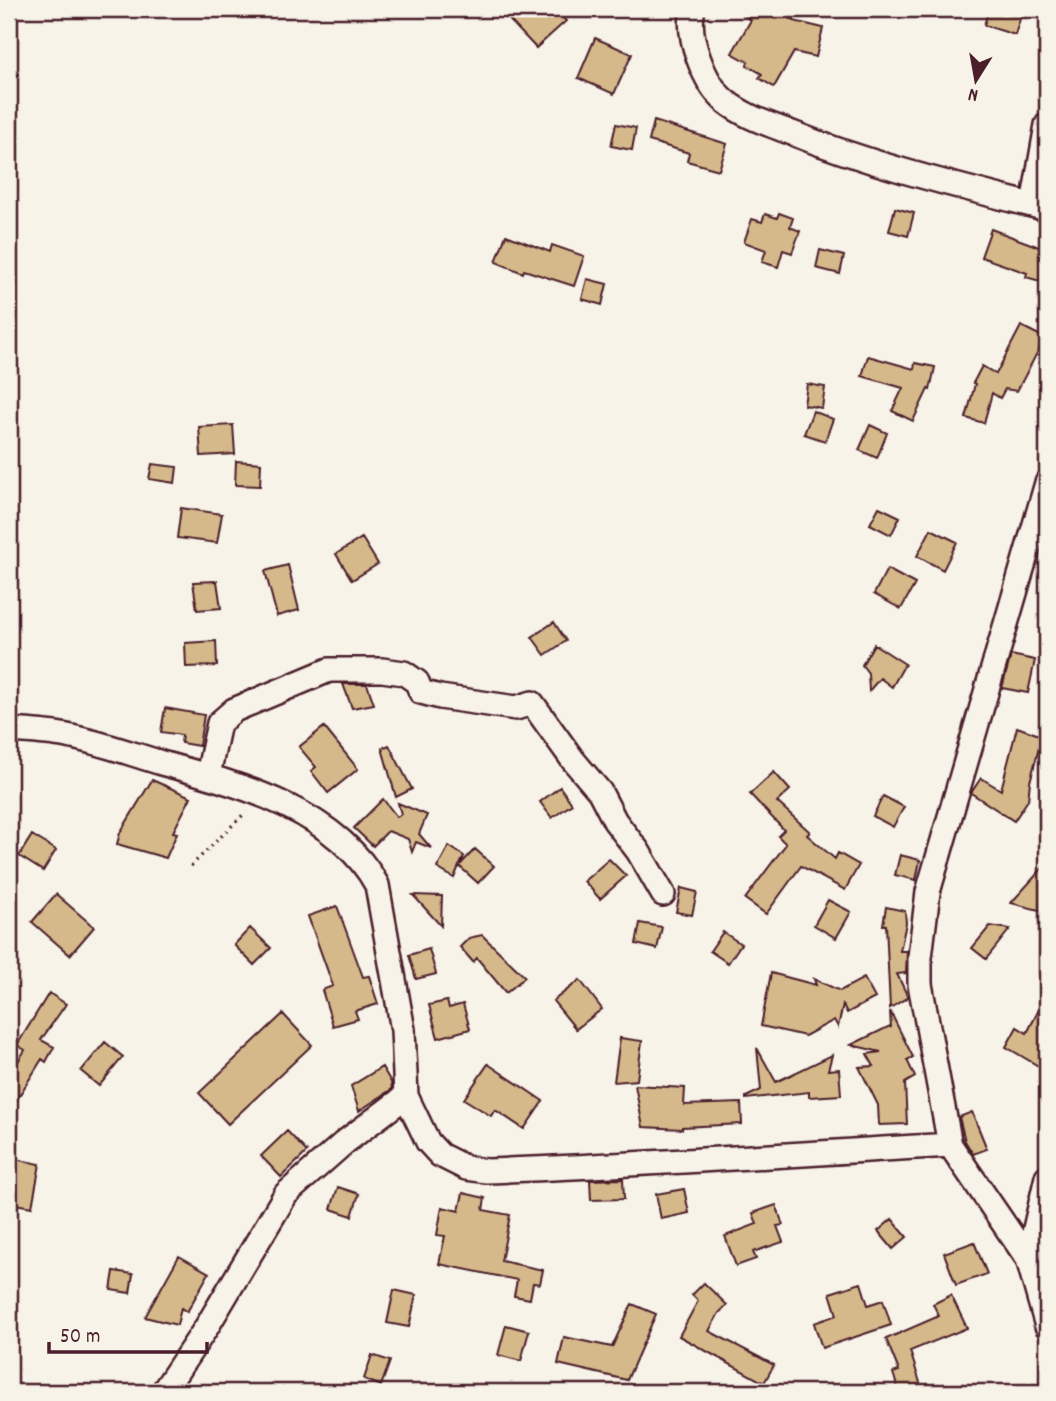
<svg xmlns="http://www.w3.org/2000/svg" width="1056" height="1401" viewBox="0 0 1056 1401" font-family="Dekko,sans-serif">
  <rect width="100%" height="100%" fill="#f7f3e8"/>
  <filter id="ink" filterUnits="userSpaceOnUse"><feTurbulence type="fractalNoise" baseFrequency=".0143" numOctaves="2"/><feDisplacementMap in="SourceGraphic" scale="14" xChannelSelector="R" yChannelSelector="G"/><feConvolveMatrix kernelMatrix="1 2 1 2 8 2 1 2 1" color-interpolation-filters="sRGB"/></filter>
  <g filter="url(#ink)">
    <path fill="#d6b98a" stroke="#4a1f2b" stroke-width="2" d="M499,9h56l11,12 -30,27z
      M735,9h57l-2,10h4v2l29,7 -7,29 -22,-5 -20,35 -15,-9 3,-4 -15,-9 1,-3 -16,-9 19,-33z
      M989,9h34l-8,26 -31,-10z
      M595,38l37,16 -18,40 -36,-16z
      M654,121l73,23 -8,26 -32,-9 2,-8 -40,-12z
      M616,124l20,4 -4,22 -21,-4z
      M895,208l19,5 -6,23 -19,-5z
      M779,213l14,5 -3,9 10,4 -8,22 -9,-3 -5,17 -16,-5 4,-12 -22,-8 8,-23 10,3 3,-8 12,4z
      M991,229l56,21v33l-21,-6 1,-4 -46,-16z
      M506,235l44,17 2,-7 32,11 -10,30 -50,-16 -1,3 -27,-11z
      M820,250l24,6 -4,18 -24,-6z
      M587,279l20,5 -5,21 -20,-6z
      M1021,326l24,12 -28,53 -12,-2 -5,9 -8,-5 -8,30 -18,-5 9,-34 -2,-1 9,-17 14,8z
      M868,356l46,13 1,-6 20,4 -5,23 -2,-1 -15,32 -21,-10 11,-23 -41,-12z
      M807,384l18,3 -3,21 -18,-3z
      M813,411l20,8 -8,22 -21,-7z
      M233,425l2,29 -34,2 -2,-29z
      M870,425l17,8 -10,25 -18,-8z
      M236,461l25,2 -1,23 -25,-1z
      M152,464l25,3 -2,16 -26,-4z
      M879,507l21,10 -9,18 -21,-11z
      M181,508l41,6 -5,29 -40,-5z
      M931,529l26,13 -14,28 -26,-14z
      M362,538l16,26 -26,16 -16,-26z
      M288,565l11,45 -22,6 -12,-45z
      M887,569l28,15 -14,25 -27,-15z
      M217,581l4,27 -24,2 -4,-28z
      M554,622l12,19 -21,14 -13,-18z
      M216,641l1,25 -31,1 -1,-24z
      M874,644l31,20 -13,23 -12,-9 -11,13 -1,-18 -6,-8z
      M1011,655l24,5 -7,33 -26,-5z
      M343,684h24l7,20 -22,4z
      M165,708l39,7 -5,31 -18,-3 1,-8 -21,-3z
      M324,727l34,42 -30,24 -17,-22 5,-4 -17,-20z
      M1017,727l25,9 -12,46 -2,18 -14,21 -43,-28 10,-15 20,12z
      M389,745l23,44 -16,8 -14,-49z
      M774,772l16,18 -13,12 33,30 -3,3 28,24 3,-6 21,12 -14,25 -44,-24 -35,48 -21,-15 41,-55 -8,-8 6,-6 -34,-36z
      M152,780l39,17 -18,35 4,1 -11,25 -49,-14 3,-11z
      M560,787l12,17 -20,14 -12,-16z
      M883,796l21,11 -11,20 -20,-11z
      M383,799l14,18 4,-3 -3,-11 29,12 -8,19 12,14 -15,-6 -4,10 -4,-13 -20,-8 -15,15 -19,-18z
      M32,835l24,15 -13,21 -24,-15z
      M449,846l15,10 -4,9 15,-16 19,17 -16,17 -19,-17 -5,12 -17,-10z
      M900,855l20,5 -4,20 -21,-5z
      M609,859l17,17 -26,23 -16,-18z
      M1047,863v49l-36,-9z
      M681,888l16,4 -5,23 -16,-3z
      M56,894l38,33 -24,28 -38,-33z
      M413,895l29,1 -1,30z
      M828,900l23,12 -15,26 -22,-13z
      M337,906l26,71 6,-1 9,28 -23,7 3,8 -25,7 -11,-36 11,-4 -25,-70z
      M886,907l19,4 1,12 -6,28h7l-1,22 -9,1 11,23 -18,11 -4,-83h-3z
      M640,923l22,4 -5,22 -21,-5z
      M990,926l20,3 -24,30 -14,-11z
      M250,928l21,20 -17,17 -20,-20z
      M723,932l18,12 -13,19 -18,-12z
      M482,935l43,42 -19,16 -29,-35 -4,4 -13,-15 9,-9z
      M429,949l7,25 -20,5 -7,-24z
      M771,973l45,12 -2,-6 26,12 24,-13 11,20 -28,15 -4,-8 -5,22 -4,-7 -29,16 -44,-10z
      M580,980l22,29 -26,20 -23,-28z
      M49,993l17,11 -25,36 13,7 -8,15 -4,-3 -33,53v-36l16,-26 -8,-5z
      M1047,994v77l-41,-24 11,-20 10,6z
      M447,1001l2,7 14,-4 7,25 -32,9 -9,-33z
      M890,1011l23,46 -6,3 8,17 -10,6 2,41 -28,1 -1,-20 -19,-38 15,-1 -7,-12 14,-2 -30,-7 39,-19 1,2z
      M283,1014l29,31 -84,79 -29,-31z
      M620,1038l22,3 -5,39 -23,2z
      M105,1042l18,15 -24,29 -18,-15z
      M757,1048l19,34 56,-27 -4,15 11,-1 2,26 -32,2v-5l-63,7v-2l15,-7z
      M488,1064l55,37 -19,28 -29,-19 -4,6 -27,-17z
      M382,1067l9,15 1,7 -33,22 -8,-25z
      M635,1085l50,3 -1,17 57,-2 1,21 -60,3v2l-39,-2z
      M972,1112l15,37 -14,5 -8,-13 -6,-24z
      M287,1131l20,21 -26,25 -20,-21z
      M9,1158l31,6 -8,43 -23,-4z
      M623,1179l1,20 -33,1 -1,-20z
      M338,1187l21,7 -7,22 -21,-7z
      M684,1189l5,24 -28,6 -5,-25z
      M463,1193l22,5 -2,12 27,5 -9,46 42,9 -3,14 -7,-1 -3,16 -16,-3 3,-16 -78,-16 6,-28 -8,-1 5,-28 17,4z
      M776,1205l7,20 -6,1 6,16 -30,10 3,7 -20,7 -11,-30 32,-12 -4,-11z
      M892,1219l15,18 -14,12 -15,-18z
      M974,1242l13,32 -31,11 -12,-32z
      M179,1256l30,17 -22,39 -6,-4 -4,17 -32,-8z
      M114,1271l19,3 -3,19 -19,-3z
      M704,1283l23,22 -8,8 -10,18 65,34 -10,18 -85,-47 19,-35 -6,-6z
      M861,1283l7,22 15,-5 8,25 -69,23 -8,-25 23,-8 -7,-22z
      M394,1290l22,5 -7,32 -22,-4z
      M951,1295l16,33 -57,23 13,41h-24l-6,-19 6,-2 -13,-32 53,-23 -6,-12z
      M632,1304l24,10 -29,66 -69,-16 6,-27 48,10z
      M506,1325l23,6 -8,30 -23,-6z
      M372,1355l18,6 -9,25 -17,-7z"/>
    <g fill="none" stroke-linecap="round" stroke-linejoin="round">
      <defs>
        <path id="minor" d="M693,9c-7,27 11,74 32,92 20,16 44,23 67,32 82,33 170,54 255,76
          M1033,205l14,-80
          M1047,483l-119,409 -8,65v27l30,161 78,114 19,67
          M9,730c17,1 36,2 53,5 35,6 69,19 103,29 76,21 172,47 212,121l26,145 3,66 22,46 12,13 26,13 21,3c154,-6 309,-17 463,-26
          M208,775l11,-52 15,-13 95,-40h53l22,3 13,9 4,10 19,5 76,11 16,-5 41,57 27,32 15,29 23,30 25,43
          M1028,1259l19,-82
          M163,1392l43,-64 80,-134 59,-52 61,-46"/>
      </defs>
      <use href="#minor" stroke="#4a1f2b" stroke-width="28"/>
      <path stroke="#4a1f2b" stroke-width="3.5" stroke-dasharray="2 5" stroke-linecap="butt" d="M191,866l55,-54"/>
      <use href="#minor" stroke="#f7f3e8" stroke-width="23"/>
    </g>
  </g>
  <rect width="1056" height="1401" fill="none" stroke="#f7f3e8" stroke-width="35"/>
  <rect x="18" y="18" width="1021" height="1366" fill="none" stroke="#4a1f2b" stroke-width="2.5" filter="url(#ink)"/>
  <g transform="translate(976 80) rotate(191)" stroke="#f7f3e8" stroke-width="5" paint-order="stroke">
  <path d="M0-5L12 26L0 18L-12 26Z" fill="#4a1f2b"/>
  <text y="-10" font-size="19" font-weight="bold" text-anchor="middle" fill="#4a1f2b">N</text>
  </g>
  <path d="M49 1342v10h158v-10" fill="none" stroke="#4a1f2b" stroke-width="3.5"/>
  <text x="60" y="1342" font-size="21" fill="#4a1f2b" stroke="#f7f3e8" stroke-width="5" paint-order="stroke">50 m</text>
</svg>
